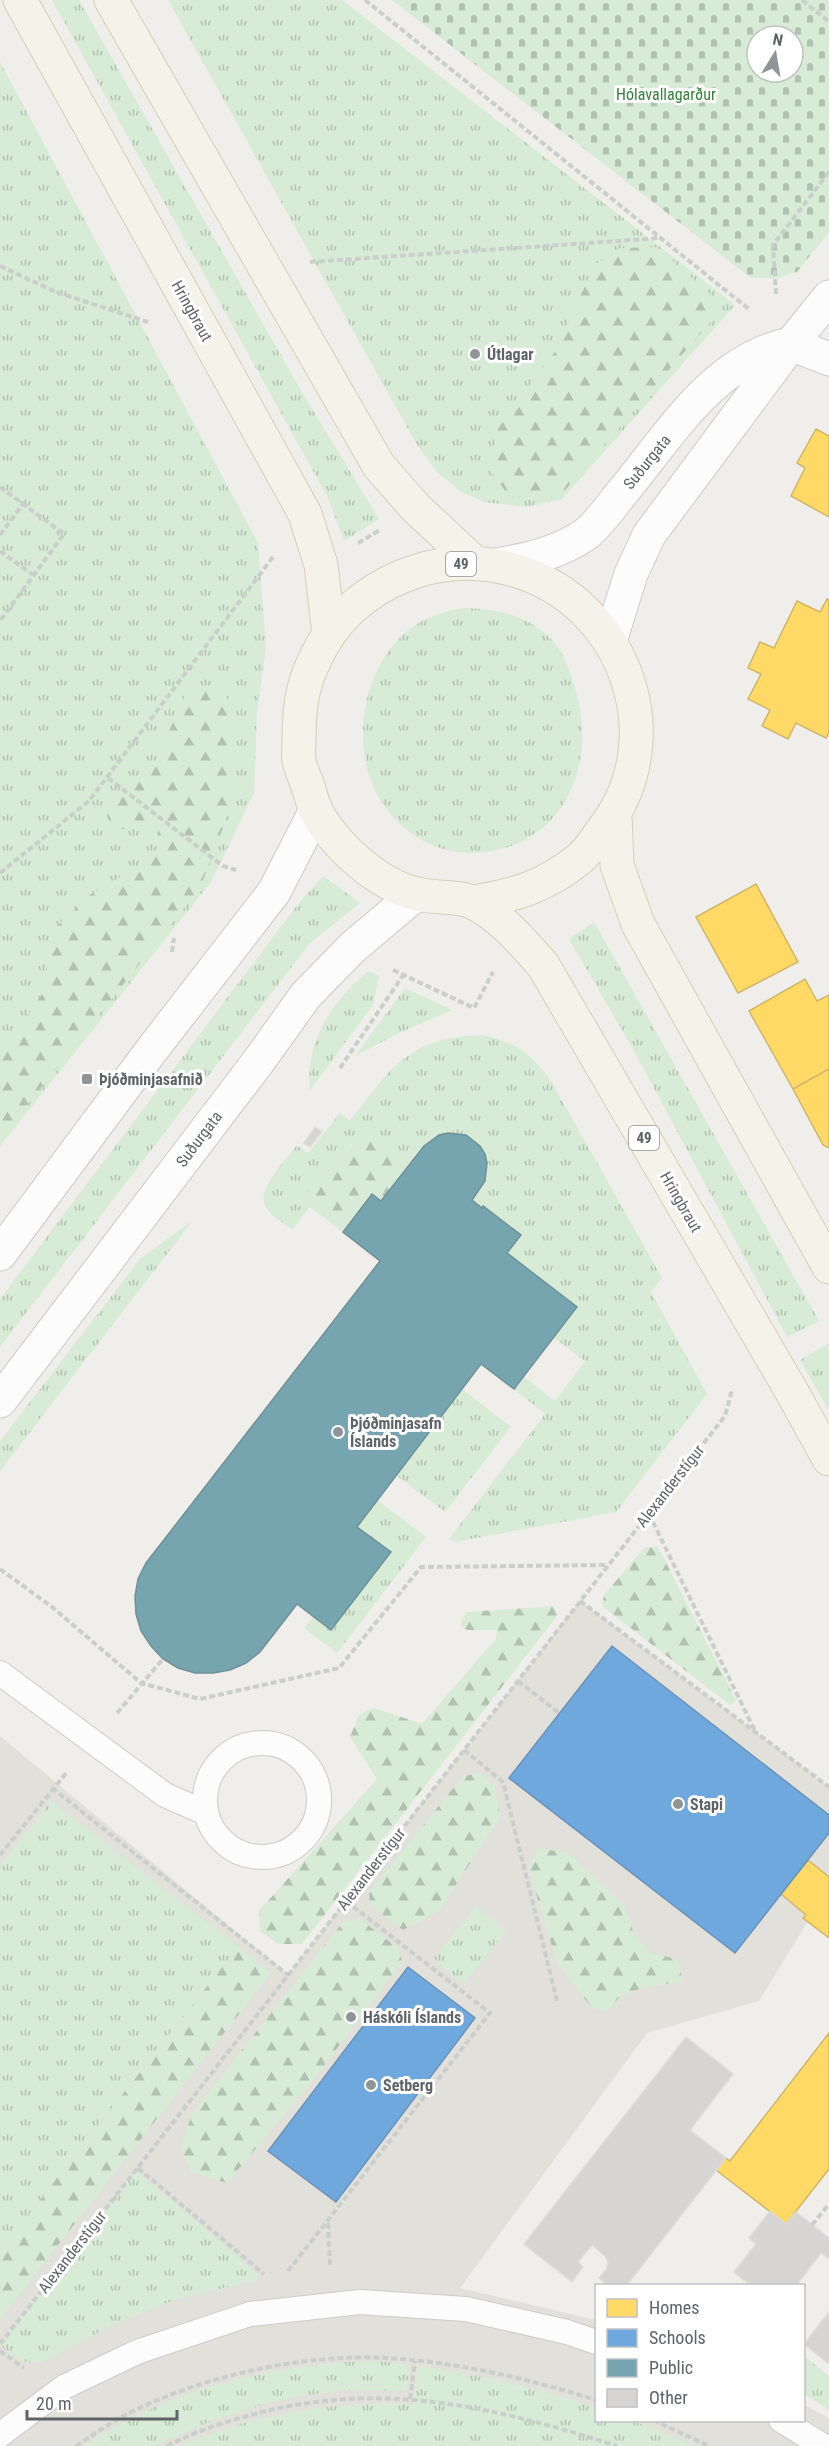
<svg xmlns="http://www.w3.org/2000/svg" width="829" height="2446" viewBox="0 0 829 2446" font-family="'Roboto Condensed',sans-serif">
  <defs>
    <pattern id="grass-tufts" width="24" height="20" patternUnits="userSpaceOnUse" patternTransform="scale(1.5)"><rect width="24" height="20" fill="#d8ebd6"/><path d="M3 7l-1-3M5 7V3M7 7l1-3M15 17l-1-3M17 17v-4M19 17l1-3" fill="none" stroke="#b2c2b1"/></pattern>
    <pattern id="forest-firs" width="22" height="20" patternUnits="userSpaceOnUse" patternTransform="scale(1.5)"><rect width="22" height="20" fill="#d8ebd6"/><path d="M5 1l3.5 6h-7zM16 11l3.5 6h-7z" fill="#b2c2b1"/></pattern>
    <pattern id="cemetery-stones" width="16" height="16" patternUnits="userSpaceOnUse" patternTransform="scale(1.5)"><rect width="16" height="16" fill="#d8ebd6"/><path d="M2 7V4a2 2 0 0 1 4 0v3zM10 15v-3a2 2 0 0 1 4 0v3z" fill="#b2c2b1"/></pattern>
  </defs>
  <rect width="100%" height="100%" fill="#efeeea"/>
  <path fill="#e2e0da" d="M580,1601l249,186v100l-70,114 -112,32 -187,255 136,32v100h208v-15l25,13v28h-829v-710l288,239z"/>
  <path fill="url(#grass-tufts)" d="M52,0h27l221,389 79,130 -35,22 -16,-43z
    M168,0h174l393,305 -173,194 -36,8 -42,-5 -23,-10 -24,-20 -20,-27z
    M0,62l258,481 8,105 -9,64 -3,81 -43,89 -211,264z
    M464,608c32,1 64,7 87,31 14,15 20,34 25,53 23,79 -18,161 -107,161 -35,-1 -64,-19 -84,-46 -39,-53 -25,-147 32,-183 14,-9 30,-13 47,-16z
    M323,876l37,27 -50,40 -310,404v-48l298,-395z
    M594,922l225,399 -32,16 -154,-288 -64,-110z
    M368,971l11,5 -6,29 -63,85c-5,-49 22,-88 58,-119z
    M405,988l47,22 -53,23 -44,23z
    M482,1035c33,7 49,18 69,46l111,197 -11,14 56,102 -91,118 -161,30 -6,-3 96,-125 -31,-25 9,-13 32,25 30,-40 -32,-24 -46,-84 14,-18 -37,-29 -2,2 -10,-8c5,-6 11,-12 13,-20 12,-31 -27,-61 -54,-41 -11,8 -19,23 -27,33l-52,-29 -34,45 -12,5 4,14 -18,23c-7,-7 -20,-13 -25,-21 -14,-18 20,-50 30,-64l11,8 32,-40 10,8c41,-53 59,-84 132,-86z
    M193,1220l-193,251v-30l140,-182z
    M829,1343v68l-29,-51z
    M462,1389l49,38 -66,85 -49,-37z
    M377,1500l49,37 -89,116 -33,-25 9,-11 18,13 60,-78 -34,-25z
    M51,1801l187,146 -238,304v-385z
    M476,1906l30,25 -43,53 -30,-25z
    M135,2170l124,105 -3,5 -82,20 -59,24 -74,38c-16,3 -33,-5 -41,-19z
    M804,2356l25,20v34l-25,-16z
    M347,2362h39l24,3 -4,26 -61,-1 -45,6 -26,5 -58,18 -63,27h-70c86,-55 164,-75 264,-84z
    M418,2366c61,8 120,23 178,41v13l38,1 61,25h-515c75,-32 151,-45 232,-42z"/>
  <path fill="url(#forest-firs)" d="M657,247l53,47 2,26 -152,176 -26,5 -26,-6 -18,-26 6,-38 61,-82 37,-84 26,-17z
    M216,687l11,10 7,69 -6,48 -28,74 -200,251v-92l10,-6 34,-50 8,-60 36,-35 69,-41 1,-29 -45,4 -6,-14 4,-15 38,-26 37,-81z
    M364,1136l12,5 23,17 5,14 -23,29 -9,-7 -29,38 -33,-25 -4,-14c26,-12 33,-43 58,-57z
    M645,1547h13l78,153 -6,5 -128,-99 2,-11z
    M554,1606l3,10 -255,328h-24l-18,-13 -1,-20 118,-132 -27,-42 9,-22 15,-7 48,16 74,-85 1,-9h-30l-7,-5 6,-13z
    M482,1773l13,15 5,29 -61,94 -36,19 -33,-25 -1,-13 94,-116z
    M538,1848l30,5 56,53 11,30 15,17 27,6 6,23 -34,4 -26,8 -17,17 -14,-3 -35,-45 -29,-96z
    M359,1918l40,31 3,13 -88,117 -87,104 -36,-11 -10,-24 11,-35 151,-191z
    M238,1947l33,26 -271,346v-68z"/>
  <path fill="url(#cemetery-stones)" fill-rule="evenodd" d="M392,0h437v232l-32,40 -21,6h-25zM757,36h36v36h-36z"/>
  <path fill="#ffd966" stroke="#cfb667" stroke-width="1.5" d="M816,429l13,7v81l-38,-21 14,-28 -8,-5z
    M827,599l2,1v132l-3,6 -30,-15 -8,16 -26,-13 8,-16 -22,-11 13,-25 -13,-6 12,-26 14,6 23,-47 23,11z
    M756,884l42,78 -60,31 -42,-76z
    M805,979l12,22 12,-6v74l-36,20 -44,-78z
    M829,1069v79l-6,-3 -30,-56z
    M808,1860l21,17v61l-26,-20 3,-3 -25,-21z
    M829,2033v136l-43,55 -70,-54 10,-12 4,3z"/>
  <path fill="#6fa8dc" stroke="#6a93b9" stroke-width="1.5" d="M612,1646l217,169v18l-94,120 -226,-175z
    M408,1967l67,51 -139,184 -68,-51z"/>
  <path fill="#76a5af" stroke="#6f919a" stroke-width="1.5" d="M448,1133l18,2 14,11 5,8 2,9 -2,18 -13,19 10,8 1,-2 38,29 -14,18 70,54 -63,82 -33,-25 -124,163 34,25 -60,78 -34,-26 -37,48 -14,11 -16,7 -17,3h-18l-17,-5 -15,-9 -12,-13 -10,-15 -5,-17 -1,-18 3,-17 8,-16 234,-302 -37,-29 29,-38 9,7 43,-55 15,-11z"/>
  <path fill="#d6d5d3" stroke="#deddd9" stroke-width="1.5" d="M315,1127l7,5 -12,15 -6,-4z
    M686,2037l47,37 -43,56 36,28 -100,128h-18l-9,-8 7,-8 2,-8 -2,-5 -14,-12 -14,17 5,5 -11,15 -48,-38z
    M770,2211l16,13 10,-12 33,26v21l-8,-6 -25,33h-45l-17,-14 22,-28 -7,-6z
    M829,2312v52l-25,-20z"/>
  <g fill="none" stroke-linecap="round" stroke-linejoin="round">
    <defs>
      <path id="service" d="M0,1673l165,122 41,18
        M205 1800a57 57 0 1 1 114 0a57 57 0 1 1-114 0Z
        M781,2420l42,26
        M0,2435l64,-48 73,-35 113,-38 110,-12 106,7 101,23 29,10"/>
      <path id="minor" d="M791,344l38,-47"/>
      <path id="tertiary" d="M791,344l38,15
        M495,565c32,-5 64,-12 91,-31 15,-12 27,-31 39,-45 46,-56 90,-130 166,-145
        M610,641l21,-67 18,-39 142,-191"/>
      <path id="secondary" d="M0,1254l151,-203 123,-159 42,-82
        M0,1401l258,-339 48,-67 47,-48 63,-53"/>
      <path id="primary" d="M20,0l285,514 16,51 8,69
        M111,0l268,466 37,42 59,55
        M615,816l2,49 21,59 191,343
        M473,902c41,-6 73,-16 106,-43 9,-7 16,-18 22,-27 74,-91 25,-230 -87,-262 -32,-9 -65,-9 -97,1 -38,12 -74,37 -94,73 -19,33 -24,56 -24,94 0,7 -1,16 0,23 2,9 7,19 10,28 2,7 4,15 7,22 19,35 62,74 101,83 18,5 41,1 57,9 28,14 49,40 69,62l249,427 37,67"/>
    </defs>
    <use href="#service" stroke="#cbcccc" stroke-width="26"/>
    <use href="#minor" stroke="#cbcccc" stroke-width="35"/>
    <use href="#tertiary" stroke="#cbcccc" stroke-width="35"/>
    <use href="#secondary" stroke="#cacacb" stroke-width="35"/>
    <use href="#primary" stroke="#d7ceb8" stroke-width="35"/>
    <path stroke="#cacfcc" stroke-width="4" stroke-dasharray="6 3" stroke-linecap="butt" d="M365,0l385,310
      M802,0l27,22
      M310,262l351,-24
      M0,266l56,26 92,30
      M776,294l-3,-49 56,-73
      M0,487l64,47 -64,87
      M0,535l23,-31
      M358,543l22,-13
      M0,551l33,24
      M108,778l115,88 13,4
      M0,873l89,-72 184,-244
      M172,952l2,-14
      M393,970l81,38 19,-36
      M340,1068l64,-94
      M649,1514l107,219
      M0,1569l52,38 89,76 59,16 139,-31 82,-101 187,-2
      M580,1601l249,186
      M518,1681l41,32
      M117,1713l46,-54
      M464,1750l39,32 54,219
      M52,1788l236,187
      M0,1855l67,-83
      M138,2168l126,106
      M328,2223l2,43
      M812,2225l17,-21
      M288,2271l202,-258 -144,-112
      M0,2344l725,-928 7,-26
      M0,2351l24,17
      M410,2399l5,-38
      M653,2420l56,26
      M76,2446c14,-9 28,-19 42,-27 74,-41 184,-66 269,-61 71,4 142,21 209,42
      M167,2446c23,-12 48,-21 73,-28 135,-40 248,-13 377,28"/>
    <use href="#service" stroke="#fdfcfc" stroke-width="24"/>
    <use href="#minor" stroke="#fdfcfc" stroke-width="33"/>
    <use href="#tertiary" stroke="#fdfcfc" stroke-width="33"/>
    <use href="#secondary" stroke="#fdfcfc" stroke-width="33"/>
    <use href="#primary" stroke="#f4f2e9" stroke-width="33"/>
  </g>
  <g fill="#919496" stroke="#fff" stroke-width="2">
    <circle cx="475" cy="354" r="6"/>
    <rect x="81" y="1073" width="12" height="12" rx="3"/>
    <circle cx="338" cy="1432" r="6"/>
    <circle cx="678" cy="1804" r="6"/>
    <circle cx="351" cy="2017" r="6"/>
    <circle cx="371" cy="2085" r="6"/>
  </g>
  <g text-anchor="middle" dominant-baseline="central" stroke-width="6" stroke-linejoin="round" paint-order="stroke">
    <g fill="#fff" stroke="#8f9295" stroke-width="1.5">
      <rect x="446" y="552" width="30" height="24" rx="4.5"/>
      <rect x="629" y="1126" width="30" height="24" rx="4.5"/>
    </g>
    <g font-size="15" font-weight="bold" fill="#5f6368">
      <text x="461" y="564">49</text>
      <text x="644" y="1138">49</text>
    </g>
    <g font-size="16" fill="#348238" stroke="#fff">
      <text x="666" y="94">Hólavallagarður</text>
    </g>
    <g font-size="16" fill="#5f6368" stroke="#fff">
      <text transform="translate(192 311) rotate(61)">Hringbraut</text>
      <text transform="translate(647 462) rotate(-51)">Suðurgata</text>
      <text transform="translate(199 1139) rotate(-53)">Suðurgata</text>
      <text transform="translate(681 1202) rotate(60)">Hringbraut</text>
      <text transform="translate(670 1486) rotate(-52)">Alexanderstígur</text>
      <text transform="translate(371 1869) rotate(-52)">Alexanderstígur</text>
      <text transform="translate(72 2252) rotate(-52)">Alexanderstígur</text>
    </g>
    <g font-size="16" font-weight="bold" fill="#5f6368" stroke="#fff" text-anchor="start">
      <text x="487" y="354">Útlagar</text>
      <text x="99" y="1079">Þjóðminjasafnið</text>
      <text x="350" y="1423">Þjóðminjasafn<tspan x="350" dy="18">Íslands</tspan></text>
      <text x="690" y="1804">Stapi</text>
      <text x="363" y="2017">Háskóli Íslands</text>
      <text x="383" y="2085">Setberg</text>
    </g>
  </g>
  <rect x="595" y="2284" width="210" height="138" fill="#ffffff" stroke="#bfc1c3" stroke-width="1.5"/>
  <rect x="607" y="2299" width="30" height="18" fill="#ffd966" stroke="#bfc1c3" stroke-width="1.5"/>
  <text x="649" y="2314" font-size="18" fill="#5f6368">Homes</text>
  <rect x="607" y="2329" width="30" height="18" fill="#6fa8dc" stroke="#bfc1c3" stroke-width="1.5"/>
  <text x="649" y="2344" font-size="18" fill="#5f6368">Schools</text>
  <rect x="607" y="2359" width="30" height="18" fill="#76a5af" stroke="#bfc1c3" stroke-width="1.5"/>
  <text x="649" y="2374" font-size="18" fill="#5f6368">Public</text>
  <rect x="607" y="2389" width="30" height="18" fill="#d6d5d3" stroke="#bfc1c3" stroke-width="1.5"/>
  <text x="649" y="2404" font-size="18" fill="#5f6368">Other</text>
  <g transform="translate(775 54) rotate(11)"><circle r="28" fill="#ffffff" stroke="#bfc1c3" stroke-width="1.5"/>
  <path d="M0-4.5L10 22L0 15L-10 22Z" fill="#919496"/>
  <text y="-9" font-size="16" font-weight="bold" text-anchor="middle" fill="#5f6368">N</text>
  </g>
  <path d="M27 2410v9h150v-9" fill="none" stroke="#5f6368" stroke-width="3"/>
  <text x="36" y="2410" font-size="18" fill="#5f6368" stroke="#ffffff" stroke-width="4.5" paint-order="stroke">20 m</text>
</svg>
